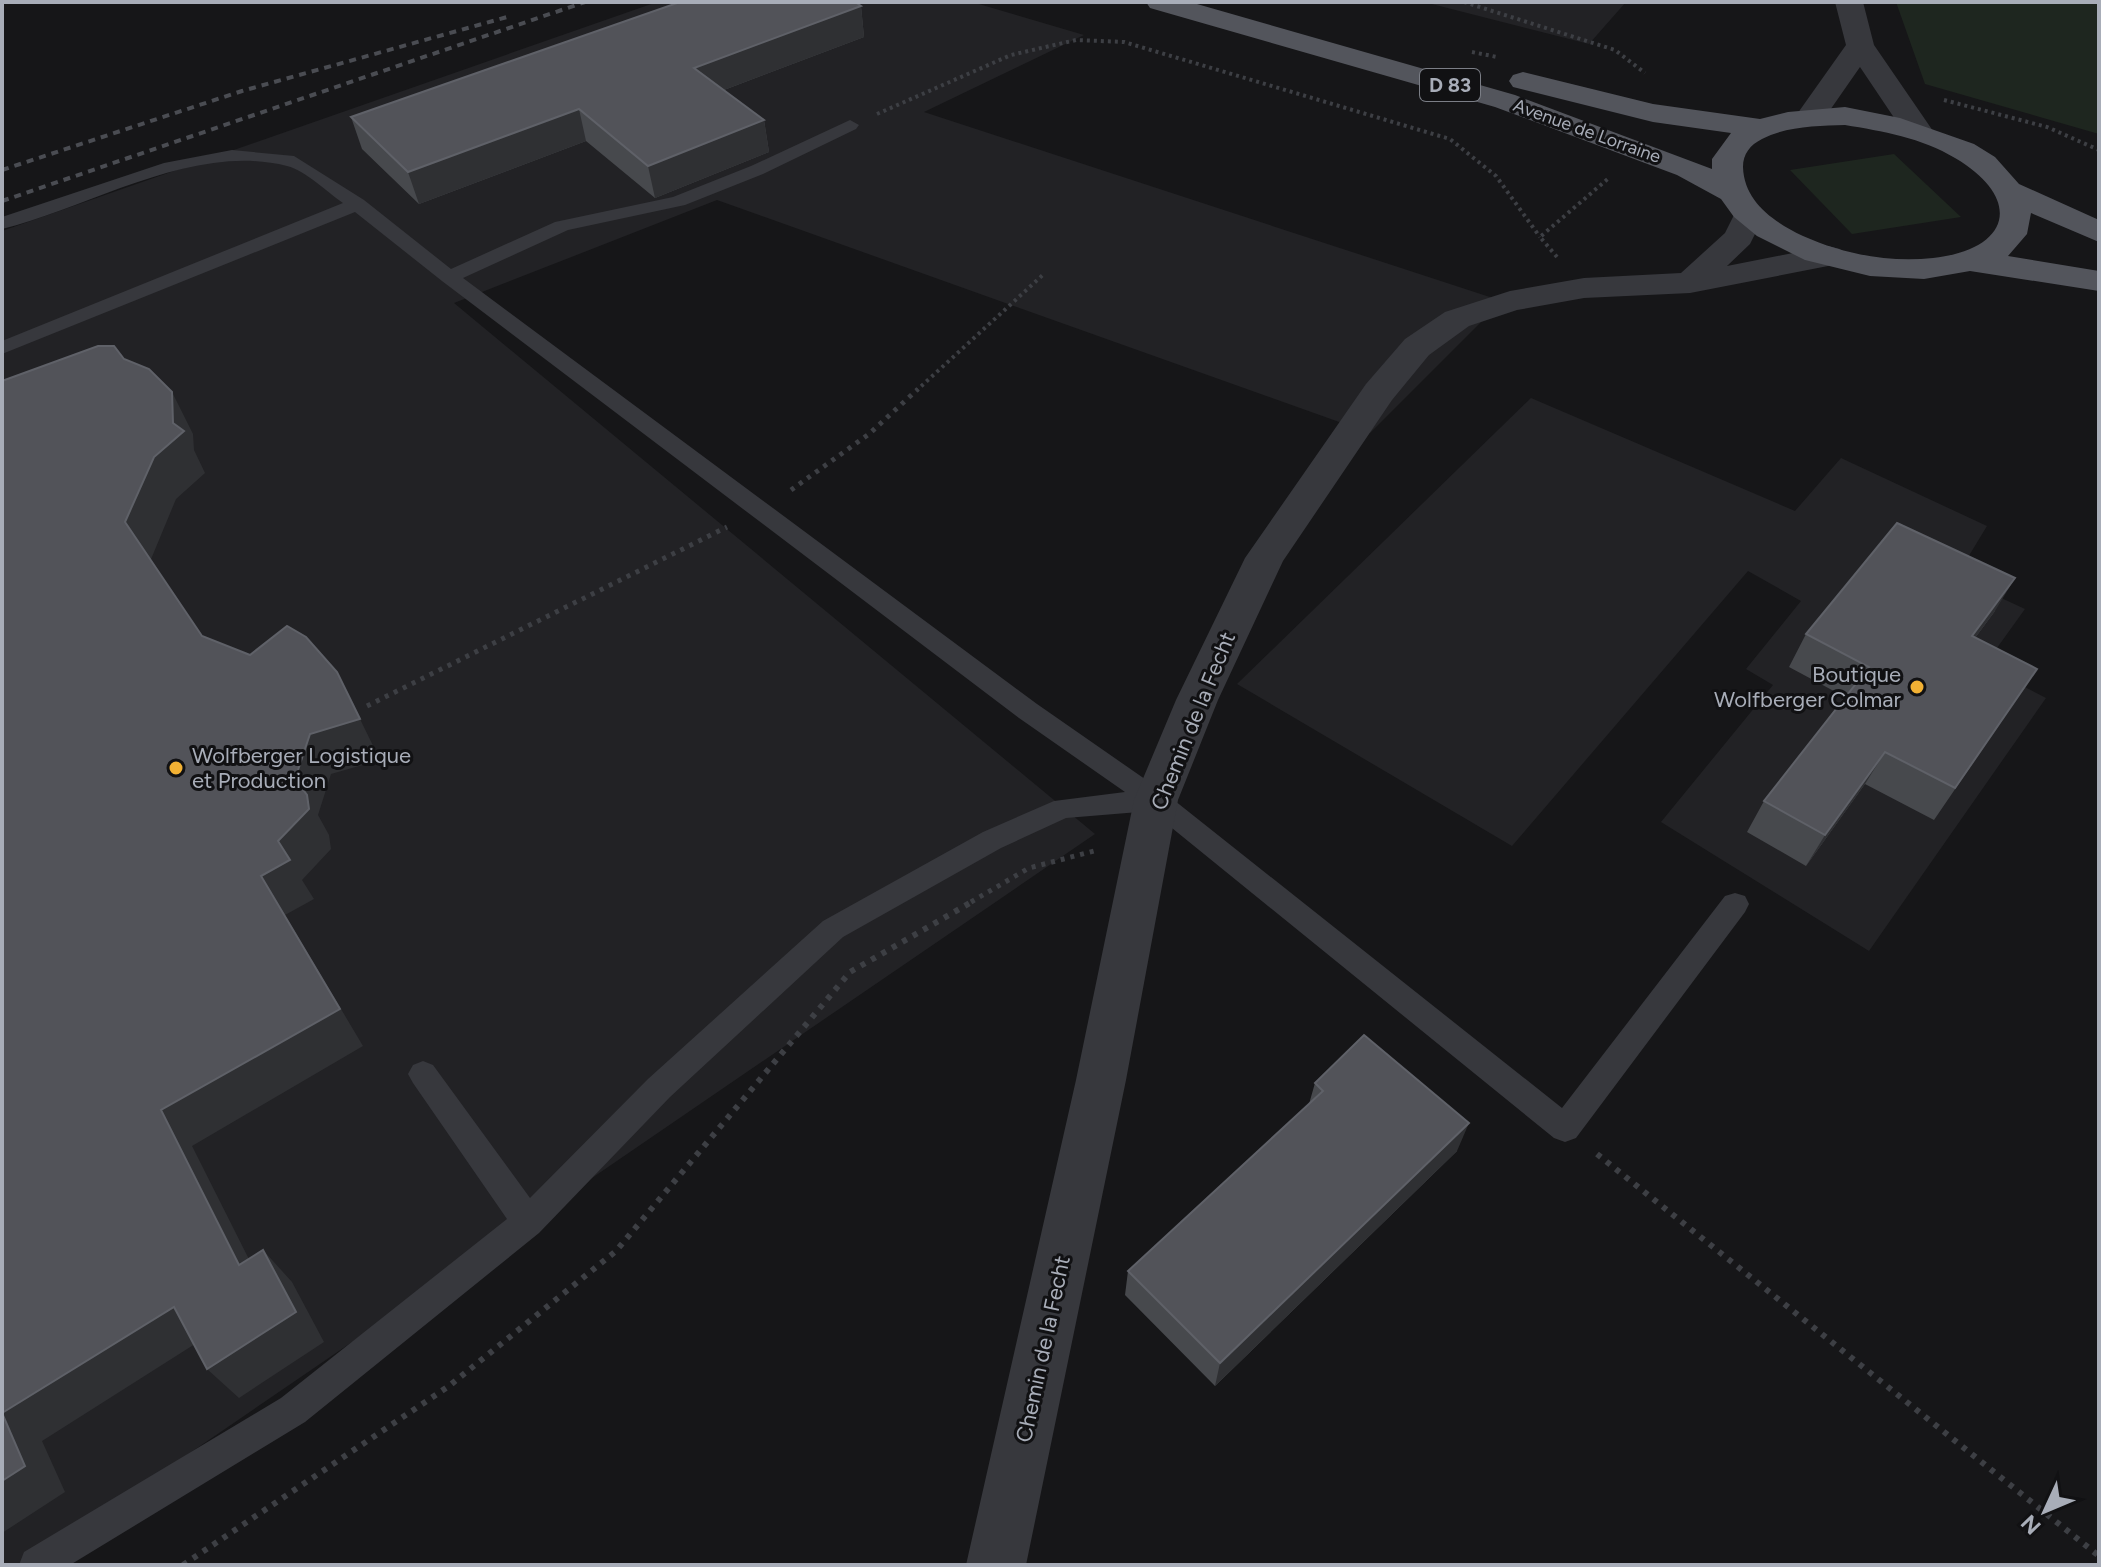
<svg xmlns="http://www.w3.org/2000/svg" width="2101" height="1567" viewBox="0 0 2101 1567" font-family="Figtree,sans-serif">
  <rect width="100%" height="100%" fill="#161618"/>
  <path fill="#222225" d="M657,2h315l112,33 -160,77 578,189 -132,132 -653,-233 -263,103 641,531 -1069,731h-24v-1334z
    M1424,2h202l-37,42z
    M1531,398l264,113 46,-53 146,68 -31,51 69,32 -41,57 62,32 -177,253 -208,-129 112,-137 -27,-16 55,-68 -53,-30 -236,275 -275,-162z"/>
  <path fill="#1e261f" d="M1896,2h203v132l-174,-50z
    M1894,154l67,63 -109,17 -62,-64z"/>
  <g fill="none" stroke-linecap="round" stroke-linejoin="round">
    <path stroke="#3d3f44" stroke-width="4" stroke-dasharray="3 4" stroke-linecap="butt" d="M1464,2l151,48 30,23
      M1472,52l25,5
      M1944,100l103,27 52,23
      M877,114l134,-59 65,-15 48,2 326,97 46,37 44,61
      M1557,257l-17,-20 70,-60
      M916,391l129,-118"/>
    <path stroke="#3d3f44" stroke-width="5" stroke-dasharray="4 6" stroke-linecap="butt" d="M791,490l78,-56 49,-45
      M367,706l360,-179
      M971,902l58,-34 69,-18"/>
    <path stroke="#3d3f44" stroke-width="6" stroke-dasharray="5 7" stroke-linecap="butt" d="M1597,1154l502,402
      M183,1565l266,-179 167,-135 234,-279 125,-72"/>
    <path fill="#37383d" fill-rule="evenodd" d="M850,120l9,5 -3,4 -93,45 -78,31 -117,25 -105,48 574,426 128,89 397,315 163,-212 10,-3 10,3 4,8 -4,8 -169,226 -11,4 -11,-4 -403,-327 -85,7 -65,30 -158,89 -173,160 -131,136 -234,189 -235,143h-51l5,-13 257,-154 226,-179 -94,-136 -5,-9 5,-9 10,-4 10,4 97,133 118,-119 175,-158 160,-89 71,-31 71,-9 -106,-74 -577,-437 -87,-69 -353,142v-13l341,-138c-16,-11 -37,-32 -56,-37 -93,-24 -196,41 -285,63v-12l162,-54 68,-13 62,6 70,44 87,69 104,-47 118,-25 78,-31z"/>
    <path fill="#37383d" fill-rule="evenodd" d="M1749,204l11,3 5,7 -15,30 -23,22 101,-20 12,3 4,7 -4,7 -12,3 -138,27 -106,5 -67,12 -48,16 -40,29 -37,45 -109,161 -65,139 -40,100 -52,280 -100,485h-60l110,-485 58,-280 42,-100 69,-142 121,-174 39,-45 40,-27 65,-21 74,-13 97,-5 44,-40 13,-26z"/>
    <path fill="#37383d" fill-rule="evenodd" d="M1835,2h28l11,43 59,86 -4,6 -11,3 -11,-3 -47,-70 -39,56 -11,3 -11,-3 -4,-6 51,-72z"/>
    <path fill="#53555c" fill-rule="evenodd" d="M1146,2h44l325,93 197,74v-10l19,-26 -78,-11 -140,-35 -4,-6 4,-6 10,-3 130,32 107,15 28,-7 57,-5 55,11 74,26 21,13 24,27 80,36v22l-68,-29 -4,21 -19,22 91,15v20l-129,-20 -46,8 -54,-3 -65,-16 -48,-24 -23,-19 -13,-18 -44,-24 -182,-68 -345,-99zM1845,125c37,6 77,13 110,33 68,40 57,91 -22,100 -43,5 -90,-4 -130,-22 -29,-14 -59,-34 -60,-69 0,-13 7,-22 19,-28 25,-13 56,-13 83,-14z"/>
    <path stroke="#4a4c52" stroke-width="4" stroke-dasharray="7 6" stroke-linecap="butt" d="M2,170l240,-79 265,-74
      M2,201l583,-199"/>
  </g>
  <path fill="#47494d" d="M861,6l3,31 -140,53 40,30 5,32 -114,46 -69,-57 -167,63 -57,-55 -11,-32z
    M1995,611l-20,27 62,31 -103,151 -69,-36 -59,82 -59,-34 17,-31 81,-104 -56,-30 17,-33z
    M1315,1083l142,68 -242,235 -90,-91 3,-24 181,-167z"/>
  <path fill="#2f3033" d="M861,6l3,31 -164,62 -6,-31z
    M579,109l7,32 -167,63 -11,-32z
    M764,120l5,32 -114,46 -7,-32z
    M172,392l21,42 1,16 11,23 -29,26 -27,65 -24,-42 29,-65 19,-34z
    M2015,578l-20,33 -43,58 20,-33z
    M360,719l20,41 -49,14 -13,41 11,20 2,14 -29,31 12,19 -29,16 78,131 -171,100 76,151 -29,-32 -78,-155 100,-234 17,-35 17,-62 15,-45z
    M1885,752l-20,32 -59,82 19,-31z
    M1469,1123l-12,28 -242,235 5,-23z
    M263,1250l29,32 32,60 -85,56 -32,-29z
    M174,1307l32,30 -164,104 23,51 -63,41v-120z"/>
  <path fill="#525359" stroke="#5f6168" stroke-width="2" d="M680,2h175l6,4 -167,62 70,52 -116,46 -69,-57 -171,63 -57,-55z
    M98,346h16l10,13 25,10 23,23 1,31 11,8 -30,26 -29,65 77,114 48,19 37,-29 19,11 31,35 23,47 -50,15 -15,45 12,16 2,14 -31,32 12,19 -29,16 79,133 -179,101 78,155 24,-15 33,62 -89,57 -33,-62 -172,106v-1032z
    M1897,523l118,55 -43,58 65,33 -82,119 -70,-36 -60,83 -61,-34 105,-134 -63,-33z
    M1364,1035l105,88 -249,240 -92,-92 195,-180 -8,-8z
    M2,1413l23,53 -23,15z"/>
  <g fill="#f2b134" stroke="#111113" stroke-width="3">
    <circle cx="1917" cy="687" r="8"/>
    <circle cx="176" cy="768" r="8"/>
  </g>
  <g text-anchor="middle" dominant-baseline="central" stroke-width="6" stroke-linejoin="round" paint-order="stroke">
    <g font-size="18" fill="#a8adb8" stroke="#111113">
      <text transform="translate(1587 131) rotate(20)">Avenue de Lorraine</text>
    </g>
    <rect fill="#111113" stroke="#7b7e86" stroke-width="2" x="1420" y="69" width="60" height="32" rx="6"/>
    <g font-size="20" font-weight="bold" fill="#a8adb8">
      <text x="1450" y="85">D 83</text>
    </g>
    <g font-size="22" fill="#a8adb8" stroke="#111113" text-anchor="end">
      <text x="1901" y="674">Boutique<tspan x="1901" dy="25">Wolfberger Colmar</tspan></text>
      <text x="192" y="755" text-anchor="start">Wolfberger Logistique<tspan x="192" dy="25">et Production</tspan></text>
    </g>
    <g font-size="22" fill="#a8adb8" stroke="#111113">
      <text transform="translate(1193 721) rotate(-68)">Chemin de la Fecht</text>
      <text transform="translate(1043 1349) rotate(-78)">Chemin de la Fecht</text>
    </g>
  </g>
  <rect width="2101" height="1567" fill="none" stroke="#a8adb8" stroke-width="8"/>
  <g transform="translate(2045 1511) rotate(226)" stroke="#111113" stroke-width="6" paint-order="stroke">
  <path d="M0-6L14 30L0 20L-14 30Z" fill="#a8adb8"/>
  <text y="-12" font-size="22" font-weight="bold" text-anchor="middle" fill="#a8adb8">N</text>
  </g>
</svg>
